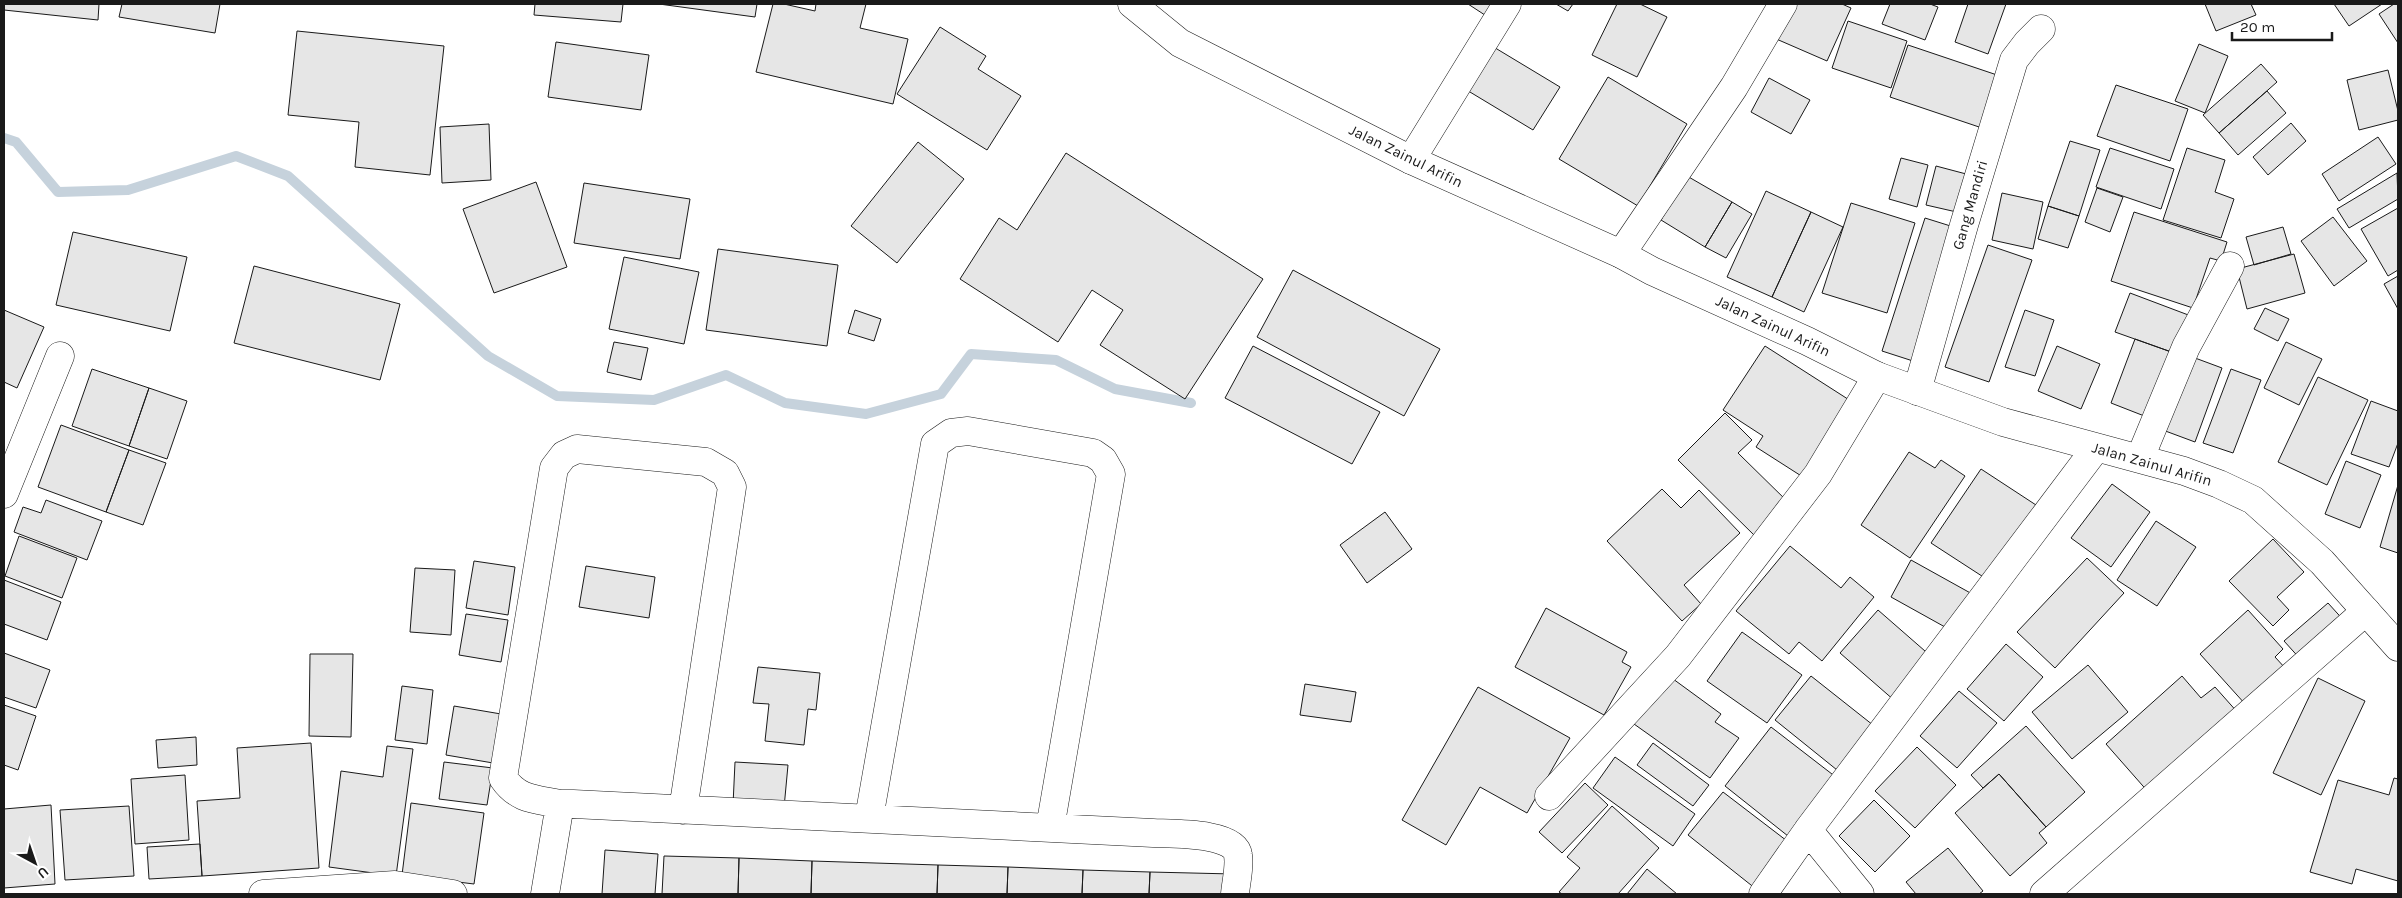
<svg xmlns="http://www.w3.org/2000/svg" width="2402" height="898" viewBox="0 0 2402 898" font-family="Karla,sans-serif">
  <rect width="100%" height="100%" fill="#fff"/>
  <g fill="none" stroke-linecap="round" stroke-linejoin="round">
    <path stroke="#c6d2dc" stroke-width="10" d="M4,138l12,4 42,50 70,-2 108,-34 52,20 200,180 69,40 97,4 72,-25 59,28 81,11 75,-20 30,-40 85,6 59,29 76,14"/>
  </g>
  <path fill="#e6e6e6" stroke="#1a1a1a" d="M4,4h95l-1,16 -94,-10z
    M122,4h98l-5,29 -96,-16z
    M535,4h88l-2,18 -87,-7z
    M659,4h98l-2,13z
    M773,4h11l31,7 1,-7h50l-6,24 48,11 -15,65 -137,-32z
    M1468,4h32l-9,15z
    M1556,4h17l-5,7z
    M1617,4h23l27,13 -30,60 -45,-22z
    M1790,4h52l9,4 -24,53 -53,-23z
    M1890,4h40l8,3 -13,33 -43,-16z
    M1968,4h38l-18,50 -33,-12z
    M2205,4h46l5,11 -40,16z
    M2334,4h48l-33,22z
    M2394,4h4v39l-19,-29z
    M1848,21l59,20 -16,47 -59,-20z
    M940,27l46,29 -8,13 43,27 -34,54 -90,-56z
    M297,31l147,15 -14,129 -75,-8 4,-45 -71,-7z
    M556,42l93,13 -8,55 -93,-13z
    M1487,43l73,44 -27,43 -73,-44z
    M2199,44l29,12 -23,57 -30,-12z
    M1908,45l98,33 -18,52 -98,-33z
    M2261,64l16,18 -58,51 -16,-18z
    M2388,70l10,41v9l-39,10 -12,-50z
    M1608,77l79,47 -49,82 -79,-47z
    M1769,78l41,22 -19,34 -40,-22z
    M2116,85l72,24 -18,52 -73,-25z
    M2267,91l19,22 -48,42 -19,-22z
    M2291,123l15,18 -38,34 -15,-18z
    M489,124l2,56 -49,3 -2,-56z
    M2378,137l18,27 -57,37 -17,-27z
    M2070,141l30,9 -21,66 -31,-10z
    M918,142l46,37 -67,84 -46,-37z
    M2110,148l64,21 -13,40 -65,-22z
    M2187,148l38,12 -10,32 19,7 -13,39 -58,-18z
    M1066,153l197,126 -78,120 -85,-54 23,-35 -31,-20 -34,52 -98,-63 39,-61 18,12z
    M1901,158l27,7 -11,42 -28,-8z
    M1936,166l34,9 -9,38 -35,-8z
    M2397,173l1,26 -49,29 -12,-19z
    M1687,176l45,26 -27,45 -44,-27z
    M536,182l31,85 -73,26 -31,-84z
    M584,183l106,16 -10,60 -106,-16z
    M2097,188l26,9 -13,35 -25,-10z
    M1766,191l45,21 -39,85 -45,-20z
    M2002,193l41,9 -10,47 -41,-9z
    M1732,202l20,12 -26,44 -21,-11z
    M1851,203l64,20 -28,90 -65,-20z
    M2048,206l31,10 -11,32 -30,-9z
    M2398,208v62l-10,6 -27,-47z
    M1811,212l32,15 -39,85 -32,-15z
    M2134,212l93,30 -6,19 -11,-3 -17,50 -82,-27z
    M2333,217l34,44 -33,25 -33,-45z
    M1925,218l32,10 -44,133 -31,-10z
    M2283,227l8,27 -37,11 -8,-28z
    M73,232l114,25 -17,74 -114,-26z
    M1988,245l44,15 -43,122 -44,-15z
    M718,249l120,16 -11,81 -121,-16z
    M2294,254l11,39 -58,16 -10,-40z
    M624,257l75,15 -15,72 -75,-15z
    M254,266l146,38 -20,76 -146,-37z
    M1293,270l147,79 -36,67 -147,-79z
    M2398,276v33l-14,-25z
    M2130,293l61,23 -14,38 -62,-22z
    M2265,308l24,11 -11,22 -24,-12z
    M4,310l40,17 -27,61 -13,-6z
    M855,310l26,9 -7,22 -26,-8z
    M2025,310l29,10 -19,56 -30,-9z
    M2135,339l42,15 -25,65 -41,-16z
    M614,342l34,6 -7,32 -34,-8z
    M2286,342l36,17 -23,46 -35,-17z
    M1253,346l127,66 -28,52 -127,-66z
    M1765,346l89,57 -48,76 -50,-32 7,-11 -40,-26z
    M2057,346l43,18 -19,45 -43,-18z
    M2187,355l35,13 -27,74 -35,-13z
    M92,369l57,19 -20,58 -57,-20z
    M2231,369l30,11 -28,73 -30,-10z
    M2318,377l50,23 -41,85 -49,-23z
    M149,388l38,13 -20,58 -38,-13z
    M2371,401l27,10v32l-9,24 -38,-13z
    M1725,413l27,27 -14,13 53,52 -33,34 -80,-79z
    M61,425l68,25 -23,62 -68,-25z
    M129,450l37,13 -23,62 -37,-13z
    M1909,452l26,16 6,-8 24,16 -55,82 -49,-33z
    M2346,461l35,14 -21,53 -35,-14z
    M1981,469l55,36 -48,75 -57,-37z
    M2112,484l38,28 -39,55 -40,-29z
    M2398,485v68l-18,-6z
    M1662,489l19,19 18,-18 41,43 -56,52 17,19 -19,17 -75,-80z
    M46,500l56,21 -15,39 -73,-28 9,-25 18,6z
    M1385,512l27,37 -45,34 -27,-38z
    M2156,521l40,26 -39,59 -40,-26z
    M19,536l58,22 -15,40 -57,-22z
    M2273,539l31,33 -27,25 12,13 -16,16 -44,-45z
    M1790,546l51,42 9,-11 24,20 -52,64 -23,-19 -10,12 -53,-43z
    M2087,558l37,35 -69,75 -38,-36z
    M1911,560l63,35 -20,37 -63,-35z
    M474,561l41,6 -7,48 -42,-7z
    M586,566l69,11 -6,41 -70,-11z
    M415,568l40,2 -4,65 -41,-3z
    M4,580l57,22 -14,38 -43,-16z
    M2328,603l19,21 -44,38 -19,-21z
    M1546,608l81,44 -5,10 9,5 -27,48 -89,-48z
    M1878,610l55,48 -38,43 -55,-48z
    M2248,610l35,39 -8,8 11,12 -40,36 -46,-51z
    M466,614l42,6 -7,42 -42,-7z
    M1742,632l60,43 -35,48 -60,-42z
    M2006,644l37,33 -39,44 -37,-32z
    M4,653l46,17 -14,38 -32,-11z
    M310,654h43l-2,83 -42,-1z
    M2088,665l40,47 -56,47 -40,-47z
    M758,667l62,6 -4,37 -8,-1 -4,36 -39,-4 4,-37 -16,-1z
    M1669,676l52,38 -6,8 24,16 -29,40 -76,-54z
    M1811,676l67,53 -36,45 -67,-54z
    M2182,676l19,22 14,-11 24,27 -89,80 -44,-50z
    M2318,678l47,23 -44,94 -48,-22z
    M1305,684l51,8 -5,30 -51,-7z
    M402,686l31,4 -6,54 -32,-4z
    M1478,687l92,51 -43,75 -47,-26 -34,58 -44,-25z
    M1959,691l38,32 -40,45 -37,-32z
    M4,705l32,11 -18,54 -14,-5z
    M454,706l53,9 -8,49 -53,-9z
    M2026,726l59,66 -39,35 -47,-53 -16,14 -12,-13z
    M1771,727l70,54 -48,59 -68,-54z
    M196,737l1,28 -39,3 -2,-28z
    M311,743l8,125 -117,8 -5,-75 43,-3 -3,-50z
    M1653,743l56,42 -16,21 -56,-41z
    M387,746l26,3 -17,127 -67,-9 12,-96 42,6z
    M1917,747l39,38 -41,43 -40,-37z
    M1615,757l80,57 -22,32 -80,-58z
    M444,762l49,6 -6,37 -48,-6z
    M735,762l53,3 -4,43 -51,-3z
    M1999,774l47,53 -7,6 8,10 -37,33 -55,-63z
    M185,775l4,65 -54,4 -4,-65z
    M2394,778l4,1v102l-42,-12 -4,15 -42,-12 28,-92 51,15z
    M1585,783l23,22 -46,48 -23,-21z
    M1723,792l68,52 -35,45 -68,-54z
    M1874,800l36,36 -35,36 -36,-36z
    M411,803l73,10 -10,71 -72,-9z
    M51,805l4,79 -51,4v-79z
    M129,806l5,70 -69,4 -5,-70z
    M1612,806l47,42 -41,46h-56l-3,-2 21,-24 -13,-11z
    M200,844l2,32 -53,3 -2,-32z
    M1948,848l35,43 -4,3h-63l-10,-12z
    M605,850l53,4 -3,40h-53z
    M664,856l75,2 -1,36h-76z
    M739,858l73,3 -1,33h-73z
    M812,861l126,4 -1,29h-126z
    M938,865l70,2 -1,27h-70z
    M1008,867l75,3 -1,24h-75z
    M1647,869l30,25h-50z
    M1083,870l67,2 -1,22h-67z
    M1150,872l83,2 -1,20h-83z"/>
  <g fill="none" stroke-linecap="round" stroke-linejoin="round">
    <defs>
      <path id="minor" d="M1411,160l96,-156
        M1621,254l113,-167 49,-83
        M1917,391l47,-166 50,-165 13,-17 14,-14
        M2140,458l46,-111 44,-81
        M4,494l56,-138
        M1549,796l129,-140 140,-182 59,-98
        M560,804c-25,-5 -42,-4 -57,-26l51,-310 10,-13 13,-6 129,13 19,11 7,14 -49,323
        M869,818l66,-374 16,-11 17,-2 125,22 10,7 8,14 -61,354
        M1808,830l52,64
        M263,894l132,-9 58,9
        M545,894l15,-90h13l580,29c19,1 82,-1 85,22 2,12 -2,27 -3,39
        M1763,894l45,-64 288,-382
        M2044,894l322,-283"/>
      <path id="tertiary" d="M1132,4l48,39 231,117 210,94 31,17 155,70 70,35 126,46 181,49 35,13 34,16 69,62 76,85"/>
    </defs>
    <use href="#minor" stroke="#1a1a1a" stroke-width="29"/>
    <use href="#tertiary" stroke="#1a1a1a" stroke-width="29"/>
    <use href="#minor" stroke="#fff" stroke-width="28"/>
    <use href="#tertiary" stroke="#fff" stroke-width="28"/>
  </g>
  <g text-anchor="middle" dominant-baseline="central" stroke-width="4" stroke-linejoin="round" paint-order="stroke">
    <g font-size="15" fill="#1a1a1a" stroke="#fff">
      <text transform="translate(1406 156) rotate(26)">Jalan Zainul Arifin</text>
      <text transform="translate(1970 205) rotate(-74)">Gang Mandiri</text>
      <text transform="translate(1773 326) rotate(25)">Jalan Zainul Arifin</text>
      <text transform="translate(2152 464) rotate(16)">Jalan Zainul Arifin</text>
    </g>
  </g>
  <rect width="2402" height="898" fill="none" stroke="#1a1a1a" stroke-width="10"/>
  <g transform="translate(35 863) rotate(140)" stroke="#ffffff" stroke-width="4" paint-order="stroke">
  <path d="M0-4L9 19L0 12L-9 19Z" fill="#1a1a1a"/>
  <text y="-8" font-size="14" font-weight="bold" text-anchor="middle" fill="#1a1a1a">U</text>
  </g>
  <path d="M2232 32v8h100v-8" fill="none" stroke="#1a1a1a" stroke-width="2.5"/>
  <text x="2240" y="32" font-size="15" fill="#1a1a1a" stroke="#ffffff" stroke-width="4" paint-order="stroke">20 m</text>
</svg>
